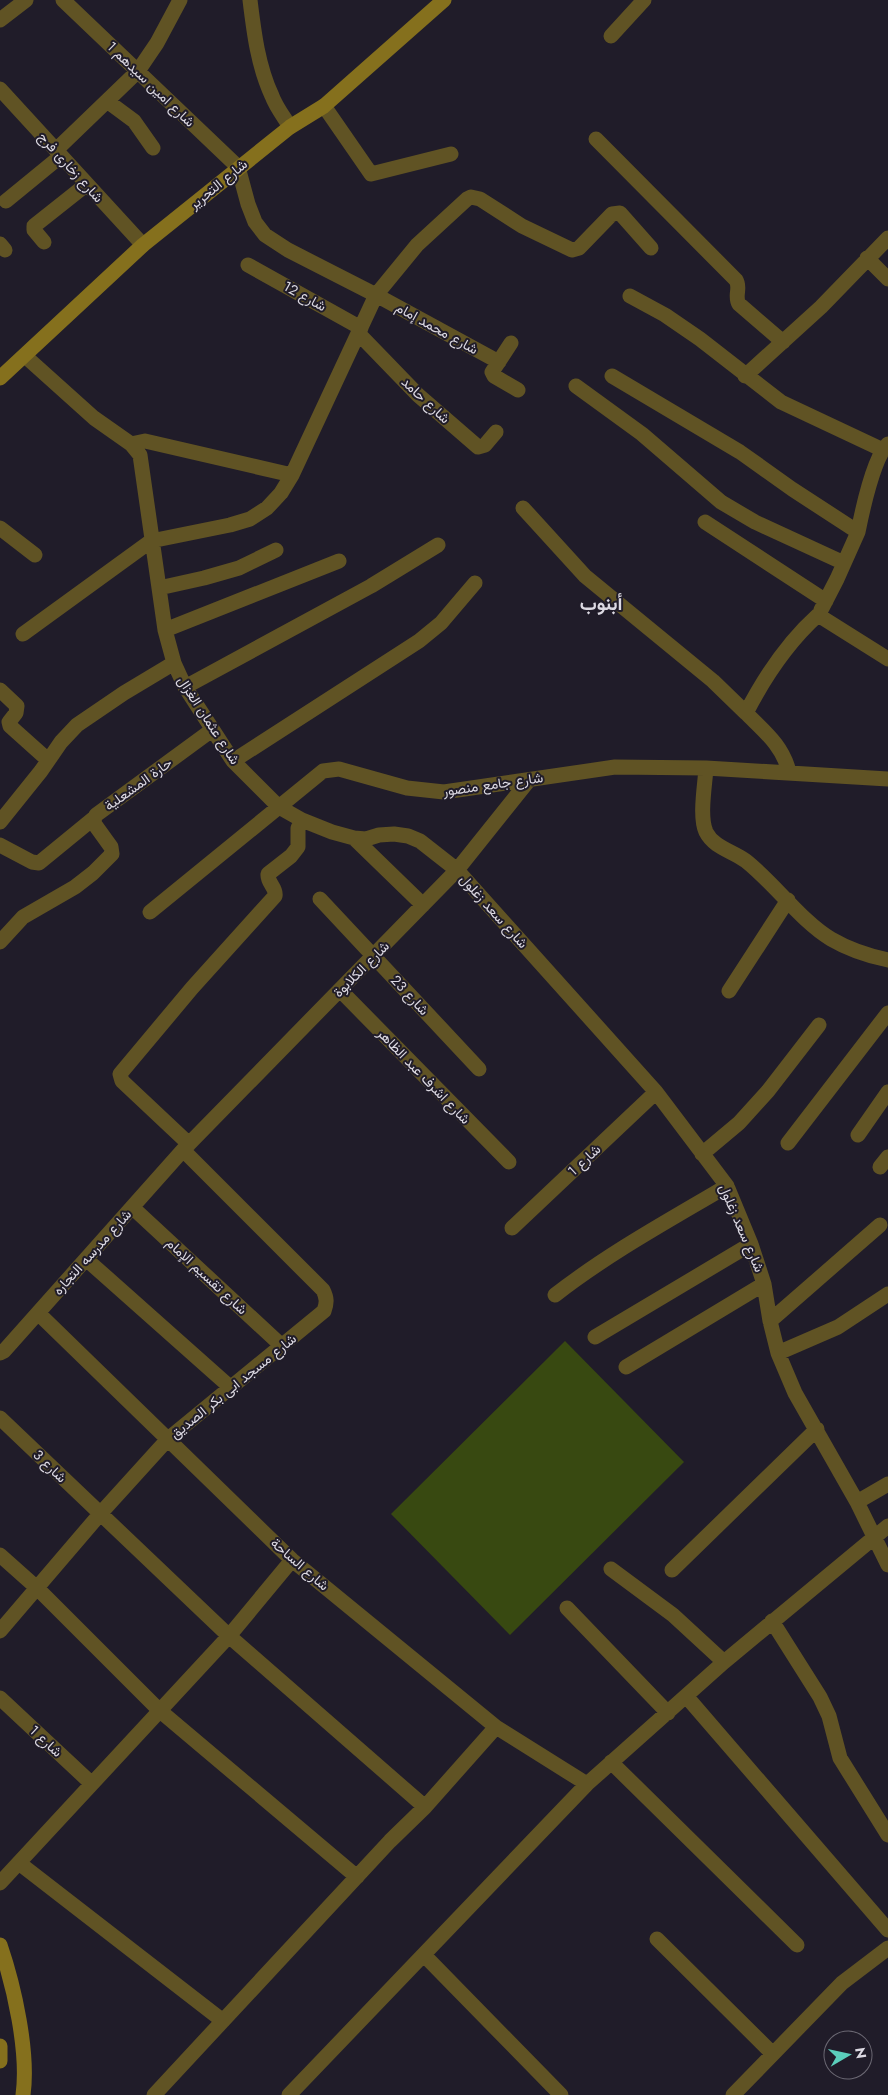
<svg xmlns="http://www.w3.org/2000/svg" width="888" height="2095" viewBox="0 0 888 2095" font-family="Jost,Vazirmatn,sans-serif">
  <rect width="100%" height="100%" fill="#201c29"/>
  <path fill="#384911" d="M565,1341l119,121 -174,173 -119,-121z"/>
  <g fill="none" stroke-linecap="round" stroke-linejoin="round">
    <path stroke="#605324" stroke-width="15" d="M63,0l175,167 10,37 7,18 10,13 23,15 88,45 123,67
      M250,0c4,33 8,66 22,96 4,11 12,21 18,31
      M0,20l26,-20
      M611,36l33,-36
      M0,89l143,156
      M107,101l27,20 19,27
      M324,106l47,68 80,-20
      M596,139l140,141c5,8 -2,16 3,24l44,38
      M56,150l82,-79 19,-28 23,-43
      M6,201l55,-45
      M44,242l-10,-12v-4l53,-42
      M0,244l5,6
      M867,258l21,21
      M248,265l113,63
      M630,296l35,19 35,24 81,63 102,48
      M358,333l60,62 60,52 7,-2 11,-13
      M511,343l-19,29 2,4 24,14
      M25,356l69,62 37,26 9,11 25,175 9,33 11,24 48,74 46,46 23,13 30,12 22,6 12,1 13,-4 15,-1 14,2 12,5 37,29 199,222 71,94 24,58 13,40 6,37 8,32 17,40 62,109 31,63
      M612,376l128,76 52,37 66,43c4,-20 16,-76 30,-88
      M745,376l76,-69 67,-69
      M576,386l66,48 79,68 34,20 89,41
      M131,444l14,-3 147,34
      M523,508l62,68 128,105 33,32
      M705,522l121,79
      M0,528l35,27
      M159,588l45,-10 35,-10 37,-18
      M821,610l16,-31 21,-47
      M165,630l174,-69
      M23,634l128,-93 79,-16 20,-6 17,-11 14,-15 11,-18 84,-180 41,-50 50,-46 4,-2 9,2 42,27 50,24 7,-2 33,-34 8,-1 31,35
      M185,687l186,-101 67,-41
      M0,690l17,16 -1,7 -7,9 1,4 38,34
      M233,761l186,-120 22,-18 34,-40
      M706,768c-1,17 -7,49 0,64 8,16 27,19 40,29 29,23 55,60 85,78 17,10 38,17 57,21
      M789,772c-6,-26 -24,-40 -43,-59 18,-35 42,-71 72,-98l70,44
      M0,822l41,-51 20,-29 16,-17 47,-32 50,-30
      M354,838l69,67
      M0,845l32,17 7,1 55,-45
      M320,899l159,170
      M150,912l173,-141 16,-2 68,19 37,4 171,-25 91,1 182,11
      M0,942l23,-25 52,-30 18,-14 19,-19 -1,-7 -18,-25 3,-7 116,-85
      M340,990l169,172
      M729,991l59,-91
      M858,1135l30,-43
      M788,1143l100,-130
      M189,1144l-67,-63 -2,-7 72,-86 83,-92c2,-8 -8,-13 -7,-22l23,-18 7,-9v-19l4,-8
      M702,1154l37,-31 29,-32 51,-66
      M880,1167l8,-10
      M132,1207l150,139
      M512,1228l144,-136
      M86,1259l144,128
      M555,1295c54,-42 113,-74 172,-109
      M38,1313l254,247 204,167 91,57
      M770,1321l110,-96
      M595,1337l156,-93
      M0,1353l4,-2 179,-201 274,-280 72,-90
      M778,1353l60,-26 50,-33
      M626,1367l138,-83
      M0,1418l229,218 196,171
      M857,1502l31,-18
      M0,1555l37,33 122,122 198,167
      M611,1569l62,46 51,47
      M672,1570l145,-141
      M567,1608l101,105
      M772,1621l48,76 9,19 11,42 48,77
      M0,1631l100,-117 68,-75 156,-128c3,-8 3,-13 -1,-21l-140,-140
      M686,1696l202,234
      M0,1698l92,86
      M611,1762l186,183
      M19,1863l204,158
      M0,1883l229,-247 63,-76
      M657,1939l115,114
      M424,1955l137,140
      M154,2095l236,-254 35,-34 71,-80
      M289,2095l298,-311 137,-122 164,-136
      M733,2095l109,-112 46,-35"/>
    <path stroke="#85701d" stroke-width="15" d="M0,378l143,-133 147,-118 34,-21 120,-106
      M0,1945c14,41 29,107 23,150
      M0,2046v15"/>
  </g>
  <g text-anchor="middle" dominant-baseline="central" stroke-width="4" stroke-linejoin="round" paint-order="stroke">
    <g font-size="14" fill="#dcd9e2" stroke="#201c29">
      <text transform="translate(151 84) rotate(44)">شارع امين سيدهم 1</text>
      <text transform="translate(71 167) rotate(48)">شارع زخارى فرج</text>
      <text transform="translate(218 184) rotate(-39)">شارع التحرير</text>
      <text transform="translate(305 296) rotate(29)">شارع 12</text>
      <text transform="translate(437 328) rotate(29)">شارع محمد إمام</text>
      <text transform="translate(426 400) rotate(43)">شارع حامد</text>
      <text transform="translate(209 720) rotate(57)">شارع عثمان الغزال</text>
      <text transform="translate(138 784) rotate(-36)">حارة المشعلية</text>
      <text transform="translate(493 784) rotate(-8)">شارع جامع منصور</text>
      <text transform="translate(494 911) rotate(48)">شارع سعد زغلول</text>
      <text transform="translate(361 969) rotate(-45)">شارع الكلابوة</text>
      <text transform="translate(410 995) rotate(47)">شارع 23</text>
      <text transform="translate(424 1076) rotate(46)">شارع اشرف عبد الظاهر</text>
      <text transform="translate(584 1160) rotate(-43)">شارع 1</text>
      <text transform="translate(742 1228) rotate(67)">شارع سعد زغلول</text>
      <text transform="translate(92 1252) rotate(-48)">شارع مدرسه التجاره</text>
      <text transform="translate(207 1276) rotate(43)">شارع تقسيم الإمام</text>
      <text transform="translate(233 1386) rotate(-39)">شارع مسجد ابى بكر الصديق</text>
      <text transform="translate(50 1466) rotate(44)">شارع 3</text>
      <text transform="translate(300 1564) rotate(41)">شارع الساحة</text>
      <text transform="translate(46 1741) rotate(43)">شارع 1</text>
    </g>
    <g font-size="19" font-weight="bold" fill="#dcd9e2" stroke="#201c29">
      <text x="601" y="603">أبنوب</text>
    </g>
  </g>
  <g transform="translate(848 2055) rotate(81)"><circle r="24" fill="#201c29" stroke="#6b6873"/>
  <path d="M0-4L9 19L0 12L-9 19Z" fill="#5bcebb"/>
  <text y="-8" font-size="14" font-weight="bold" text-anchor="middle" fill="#dcd9e2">N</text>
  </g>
</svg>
